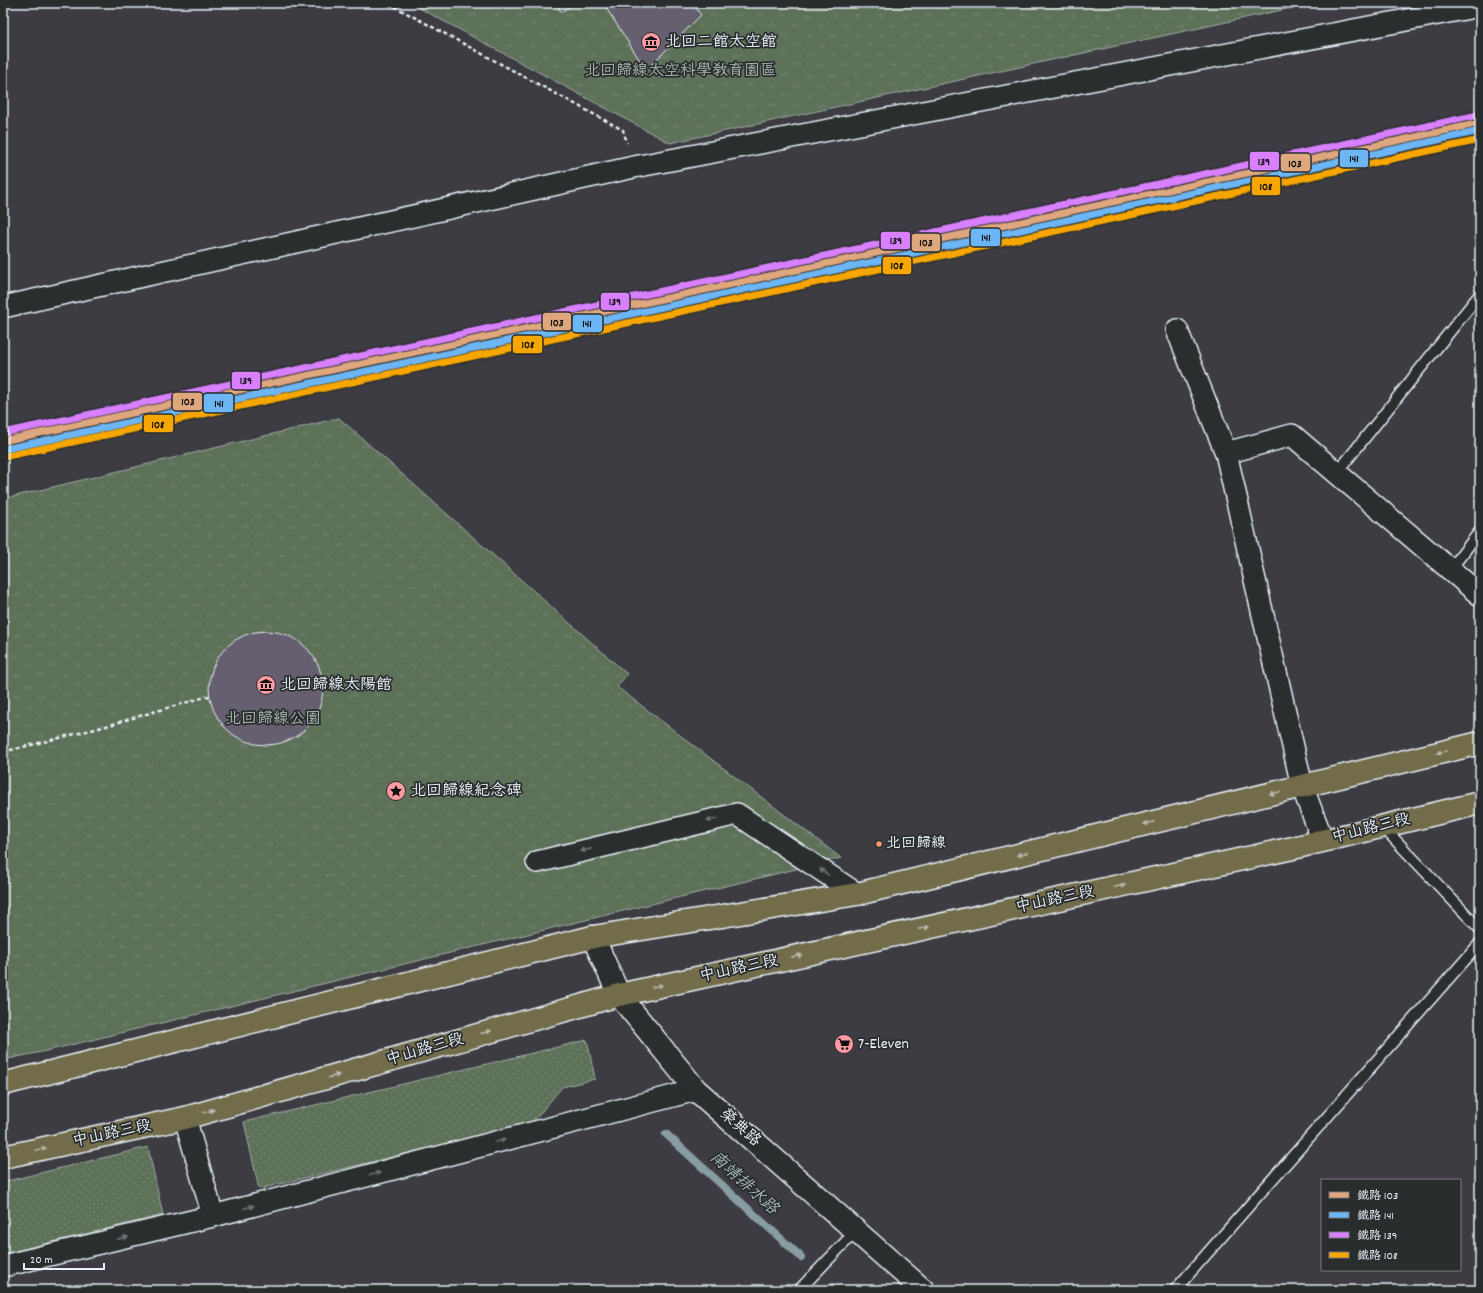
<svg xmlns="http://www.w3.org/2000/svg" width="1483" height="1293" viewBox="0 0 1483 1293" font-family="Dekko,'LXGW WenKai TC',sans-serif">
  <defs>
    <pattern id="grass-dots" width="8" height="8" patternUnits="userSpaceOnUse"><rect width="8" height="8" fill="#5d6f59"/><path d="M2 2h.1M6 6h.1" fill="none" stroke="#748472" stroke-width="1.8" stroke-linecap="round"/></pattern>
    <pattern id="park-tufts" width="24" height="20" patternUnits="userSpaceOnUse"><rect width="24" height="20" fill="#5d6f59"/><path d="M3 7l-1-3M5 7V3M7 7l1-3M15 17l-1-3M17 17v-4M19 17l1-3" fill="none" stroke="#748472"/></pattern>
  </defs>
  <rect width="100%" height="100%" fill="#3c3c42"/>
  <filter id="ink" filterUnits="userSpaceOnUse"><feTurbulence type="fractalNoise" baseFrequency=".025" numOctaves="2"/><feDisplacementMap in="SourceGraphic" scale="8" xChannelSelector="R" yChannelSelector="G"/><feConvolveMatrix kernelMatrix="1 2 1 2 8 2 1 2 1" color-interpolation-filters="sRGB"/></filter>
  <g filter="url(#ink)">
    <path fill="url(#grass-dots)" stroke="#a2b0a8" d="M587,1040l8,39 -33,8 -30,36 -273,66 -15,-67z
      M148,1147l15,68 -160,39v-72z"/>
    <path fill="url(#park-tufts)" stroke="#a2b0a8" d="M410,3h904l-644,140z
      M339,418l288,256 -10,13 224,171 -795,193 -43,9v-561z"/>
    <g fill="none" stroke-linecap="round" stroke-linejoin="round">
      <path stroke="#879ca3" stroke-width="8" d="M666,1134l135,123
        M833,1287l3,3"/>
    </g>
    <path fill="#665f70" stroke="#e8f1f8" d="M556,3h19l-14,9z
      M603,3h89l9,12 -55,55z
      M209 688a57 57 0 1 1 114 0a57 57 0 1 1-114 0Z"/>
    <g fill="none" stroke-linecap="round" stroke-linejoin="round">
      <defs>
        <path id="lane" d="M1336,474l144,-180
          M1450,570l30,-39
          M1383,827l97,102
          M799,1290l57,-59
          M1175,1290l305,-347"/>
        <path id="street" d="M3,307l631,-140 846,-161
          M1177,330l49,123 76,333 21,55
          M1226,453l66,-18 188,160
          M537,862l200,-48 120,80
          M185,1118l28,98
          M3,1266l210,-50 483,-126"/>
        <path id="secondary" d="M593,937l26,58 77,95 227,200"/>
        <path id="primary" d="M3,1084l590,-147 264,-43 623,-151
          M3,1157l182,-39 434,-123 674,-147 187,-45"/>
      </defs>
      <use href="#lane" stroke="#e8f1f8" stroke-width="13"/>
      <use href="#street" stroke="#e8f1f8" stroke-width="24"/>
      <use href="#secondary" stroke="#e8f1f8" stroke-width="25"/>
      <use href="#primary" stroke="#e8f1f8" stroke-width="25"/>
      <path stroke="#e8f1f8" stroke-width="2.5" stroke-dasharray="4 3" stroke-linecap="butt" d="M388,3l235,127 4,13
        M3,752l100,-25 50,-15 56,-16"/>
      <use href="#lane" stroke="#2a2d2e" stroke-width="10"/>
      <use href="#street" stroke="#2a2d2e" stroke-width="21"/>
      <use href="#secondary" stroke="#2a2d2e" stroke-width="22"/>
      <use href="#primary" stroke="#736c4b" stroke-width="22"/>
      <defs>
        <path id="rail-1" d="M3,441l1477,-318"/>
        <path id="rail-2" d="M5,449l1475,-318"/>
        <path id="rail-3" d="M3,433l1475,-318"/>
        <path id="rail-4" d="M3,457l1477,-317"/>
      </defs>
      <use href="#rail-1" stroke="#2a2d2e" stroke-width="10"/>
      <use href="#rail-2" stroke="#2a2d2e" stroke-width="10"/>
      <use href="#rail-3" stroke="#2a2d2e" stroke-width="10"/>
      <use href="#rail-4" stroke="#2a2d2e" stroke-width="10"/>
      <use href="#rail-1" stroke="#dfa77e" stroke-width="7"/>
      <use href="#rail-2" stroke="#6db6f5" stroke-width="7"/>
      <use href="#rail-3" stroke="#d880ff" stroke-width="7"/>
      <use href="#rail-4" stroke="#f7a600" stroke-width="7"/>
    </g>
    <defs><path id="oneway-solid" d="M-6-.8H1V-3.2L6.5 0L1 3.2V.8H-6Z"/></defs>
    <g fill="#b9bcb3">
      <use href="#oneway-solid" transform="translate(1442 752) rotate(166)"/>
      <use href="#oneway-solid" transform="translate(1275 793) rotate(166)"/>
      <use href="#oneway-solid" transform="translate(1149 823) rotate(166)"/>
      <use href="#oneway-solid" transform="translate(1022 854) rotate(166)"/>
      <use href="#oneway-solid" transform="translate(1120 886) rotate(-12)"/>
      <use href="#oneway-solid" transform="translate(924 928) rotate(-12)"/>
      <use href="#oneway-solid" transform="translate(797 956) rotate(-12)"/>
      <use href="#oneway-solid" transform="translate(657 986) rotate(-12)"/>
      <use href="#oneway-solid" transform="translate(486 1032) rotate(-16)"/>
      <use href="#oneway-solid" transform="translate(334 1076) rotate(-16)"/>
      <use href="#oneway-solid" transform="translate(209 1111) rotate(-16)"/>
      <use href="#oneway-solid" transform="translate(41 1149) rotate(-12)"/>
    </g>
    <g fill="#6c7275">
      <use href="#oneway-solid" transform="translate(712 820) rotate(167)"/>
      <use href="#oneway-solid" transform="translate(586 850) rotate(167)"/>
      <use href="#oneway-solid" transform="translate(824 872) rotate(-146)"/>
      <use href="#oneway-solid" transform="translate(500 1141) rotate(-15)"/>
      <use href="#oneway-solid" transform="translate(375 1174) rotate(-15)"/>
      <use href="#oneway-solid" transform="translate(249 1207) rotate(-15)"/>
      <use href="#oneway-solid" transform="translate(123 1238) rotate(-13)"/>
    </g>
  </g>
  <defs>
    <symbol id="museum-disc" viewBox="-11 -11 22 22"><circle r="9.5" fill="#ff9aa2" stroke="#2a2d2e"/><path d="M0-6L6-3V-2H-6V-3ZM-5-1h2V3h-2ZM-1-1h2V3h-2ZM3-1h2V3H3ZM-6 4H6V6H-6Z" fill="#111"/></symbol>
    <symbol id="sight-disc" viewBox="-11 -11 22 22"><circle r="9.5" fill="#ff9aa2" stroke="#2a2d2e"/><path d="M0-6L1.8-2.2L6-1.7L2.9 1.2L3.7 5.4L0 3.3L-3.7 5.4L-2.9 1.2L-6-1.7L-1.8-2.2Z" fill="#111"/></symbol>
    <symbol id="supermarket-disc" viewBox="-11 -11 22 22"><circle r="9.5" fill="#ff9aa2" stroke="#2a2d2e"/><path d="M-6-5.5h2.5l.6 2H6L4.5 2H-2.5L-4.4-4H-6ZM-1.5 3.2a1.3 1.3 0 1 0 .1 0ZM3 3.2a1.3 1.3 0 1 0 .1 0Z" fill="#111"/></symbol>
  </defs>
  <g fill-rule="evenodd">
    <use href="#museum-disc" x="640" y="31" width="22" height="22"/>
    <use href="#museum-disc" x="255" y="674" width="22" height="22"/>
    <use href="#sight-disc" x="385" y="780" width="22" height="22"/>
    <use href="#supermarket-disc" x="833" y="1033" width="22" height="22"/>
  </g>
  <circle fill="#fc9868" stroke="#2a2d2e" stroke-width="1.5" cx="879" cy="844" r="3.5"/>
  <g text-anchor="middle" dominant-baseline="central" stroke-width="3.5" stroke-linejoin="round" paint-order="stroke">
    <g font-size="15" fill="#e8f1f8" stroke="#2a2d2e" text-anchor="start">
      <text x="886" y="844">北回歸線</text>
    </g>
    <g font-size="16" fill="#e8f1f8" stroke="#2a2d2e" text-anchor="start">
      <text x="665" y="42">北回二館太空館</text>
      <text x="280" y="685">北回歸線太陽館</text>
      <text x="410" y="791">北回歸線紀念碑</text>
      <text x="858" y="1044">7-Eleven</text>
    </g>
    <g font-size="16" fill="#a9b6b0" stroke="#2a2d2e">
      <text x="680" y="71">北回歸線太空科學教育園區</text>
      <text x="273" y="719">北回歸線公園</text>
    </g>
    <g font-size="16" fill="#e8f1f8" stroke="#2a2d2e">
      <text transform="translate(1371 829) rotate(-14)">中山路三段</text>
      <text transform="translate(1055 900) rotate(-12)">中山路三段</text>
      <text transform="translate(739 969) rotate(-12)">中山路三段</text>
      <text transform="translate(425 1050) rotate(-16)">中山路三段</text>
      <text transform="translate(740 1128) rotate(41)">榮典路</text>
      <text transform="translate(112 1134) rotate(-12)">中山路三段</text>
    </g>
    <g font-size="17" font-style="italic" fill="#a7b9bf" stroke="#2a2d2e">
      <text transform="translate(743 1184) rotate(42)">南靖排水路</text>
    </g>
  </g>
  <g stroke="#2a2d2e" stroke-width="1.5">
    <rect x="1339" y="149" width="30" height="19" rx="4" fill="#6db6f5"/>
    <rect x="1249" y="151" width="31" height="20" rx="4" fill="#d880ff"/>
    <rect x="1280" y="153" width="31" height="19" rx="4" fill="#dfa77e"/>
    <rect x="1251" y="176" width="30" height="20" rx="4" fill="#f7a600"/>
    <rect x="970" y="228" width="31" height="19" rx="4" fill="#6db6f5"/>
    <rect x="880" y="231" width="31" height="19" rx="4" fill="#d880ff"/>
    <rect x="911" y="233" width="30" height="19" rx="4" fill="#dfa77e"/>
    <rect x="882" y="256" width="30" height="19" rx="4" fill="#f7a600"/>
    <rect x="600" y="292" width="30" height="19" rx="4" fill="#d880ff"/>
    <rect x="542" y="312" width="30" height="19" rx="4" fill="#dfa77e"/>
    <rect x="572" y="314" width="31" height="19" rx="4" fill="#6db6f5"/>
    <rect x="512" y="335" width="31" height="19" rx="4" fill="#f7a600"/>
    <rect x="231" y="371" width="30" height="19" rx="4" fill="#d880ff"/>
    <rect x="172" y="392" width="31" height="19" rx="4" fill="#dfa77e"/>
    <rect x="203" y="393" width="31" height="20" rx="4" fill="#6db6f5"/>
    <rect x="143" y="414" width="31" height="19" rx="4" fill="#f7a600"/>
  </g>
  <g font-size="11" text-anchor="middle" font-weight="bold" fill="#111">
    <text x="1354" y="162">141</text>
    <text x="1264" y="165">139</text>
    <text x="1295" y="167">103</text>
    <text x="1266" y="190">108</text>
    <text x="986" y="241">141</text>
    <text x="896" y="244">139</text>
    <text x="926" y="246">103</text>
    <text x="897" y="269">108</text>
    <text x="615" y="305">139</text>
    <text x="557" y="326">103</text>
    <text x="587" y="327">141</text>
    <text x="528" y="348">108</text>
    <text x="246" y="384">139</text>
    <text x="188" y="405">103</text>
    <text x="219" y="407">141</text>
    <text x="158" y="428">108</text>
  </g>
  <rect width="1483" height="1293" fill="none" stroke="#2a2d2e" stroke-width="16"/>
  <rect x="8" y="8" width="1467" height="1277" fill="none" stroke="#e8f1f8" stroke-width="1.5" filter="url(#ink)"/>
  <rect x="1321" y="1179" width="140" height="92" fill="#2a2d2e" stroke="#767b7f"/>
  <rect x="1329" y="1192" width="20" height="6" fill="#dfa77e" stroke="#767b7f"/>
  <text x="1357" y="1199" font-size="12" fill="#e8f1f8">鐵路 103</text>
  <rect x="1329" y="1212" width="20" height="6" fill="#6db6f5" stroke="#767b7f"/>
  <text x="1357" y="1219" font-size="12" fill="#e8f1f8">鐵路 141</text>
  <rect x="1329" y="1232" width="20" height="6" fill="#d880ff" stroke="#767b7f"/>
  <text x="1357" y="1239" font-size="12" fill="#e8f1f8">鐵路 139</text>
  <rect x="1329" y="1252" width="20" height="6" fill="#f7a600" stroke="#767b7f"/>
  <text x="1357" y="1259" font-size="12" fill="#e8f1f8">鐵路 108</text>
  <path d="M24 1263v6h80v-6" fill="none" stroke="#e8f1f8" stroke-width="2"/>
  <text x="30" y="1263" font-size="12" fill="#e8f1f8" stroke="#2a2d2e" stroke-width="3" paint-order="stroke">20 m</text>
</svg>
